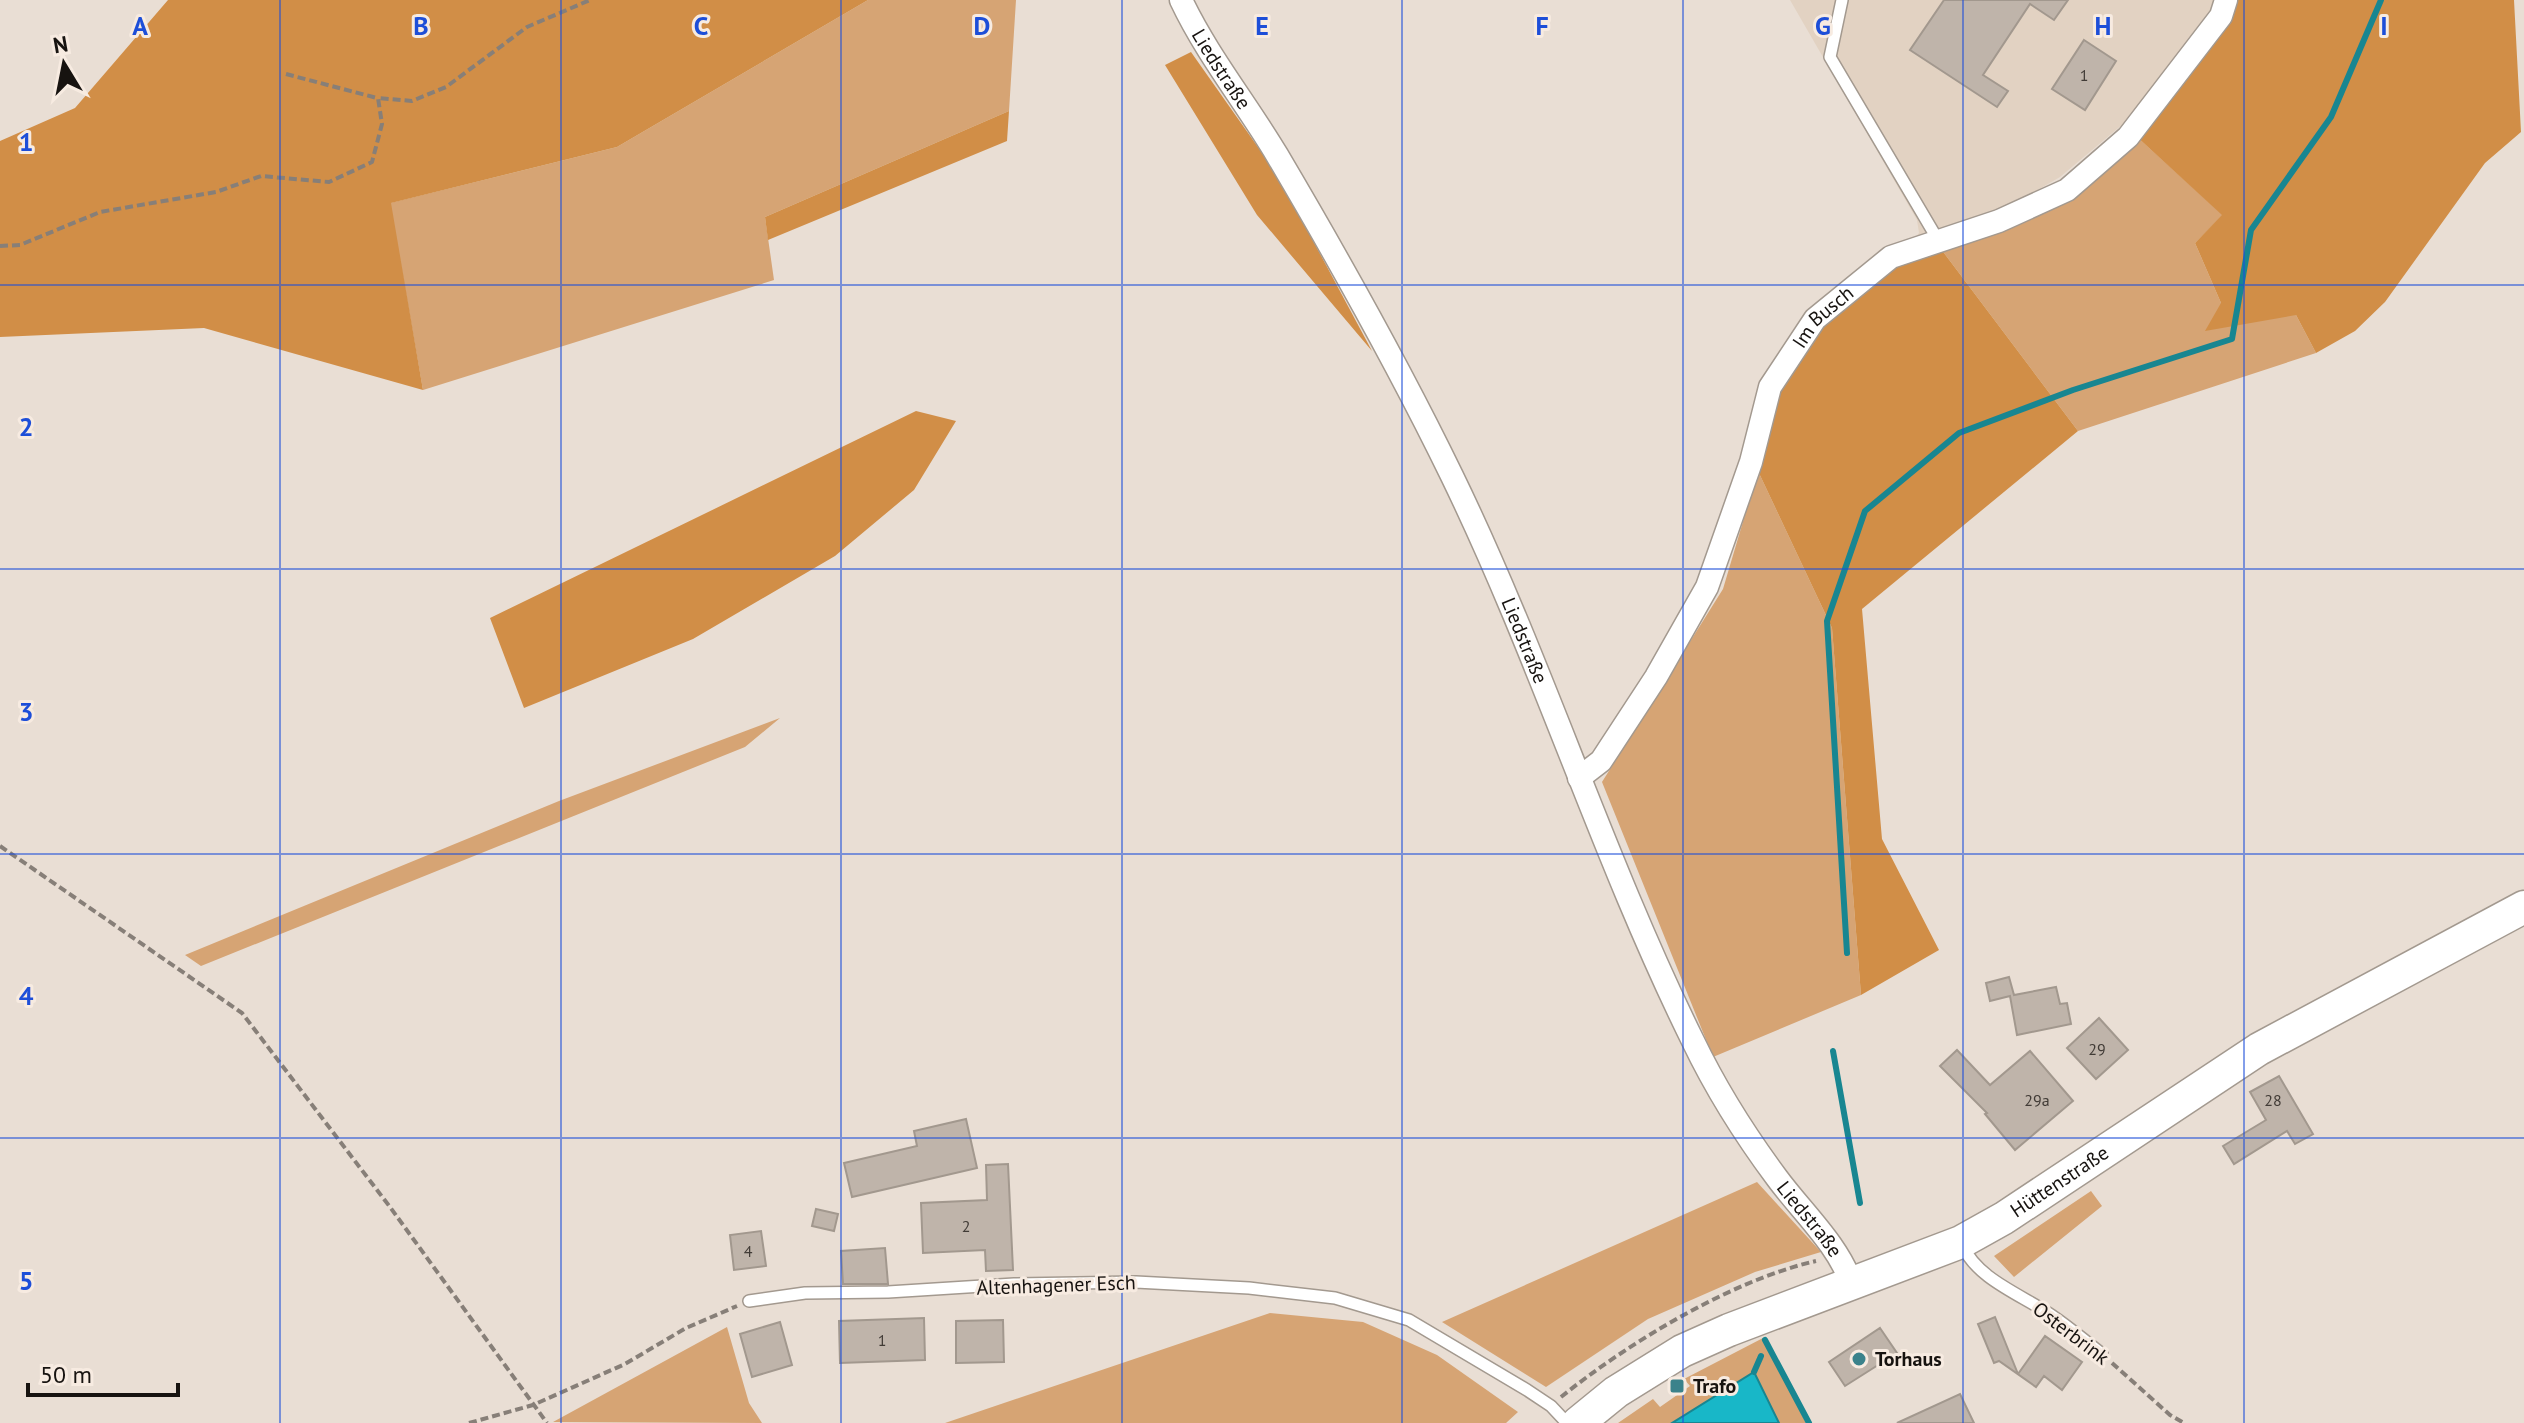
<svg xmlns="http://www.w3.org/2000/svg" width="2524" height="1423" viewBox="0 0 2524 1423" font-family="'PT Sans',sans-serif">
  <rect width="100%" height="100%" fill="#e9ded4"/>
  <path fill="#e2d2c2" d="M1790,0h427l-5,14 -89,110 -63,53 -65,38 -83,26 7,-8 -2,-13z"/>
  <path fill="#d6a474" d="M868,0h148l-7,111 -244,106 9,63 -351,110 -33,-187 227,-56z
    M2136,136l87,79 -28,28 26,60 75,12 20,38 -238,78 -137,-182 64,-19z
    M1758,471l74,157 29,367 -148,62 -111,-275 121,-193z
    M780,718l-35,29 -544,219 -16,-11 374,-154z
    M1757,1182l64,70 -66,20 -107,47 -102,68 -104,-65z
    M2091,1191l11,15 -88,71 -20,-21z
    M1270,1313l93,9 74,33 81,57 -12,11h-561z
    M727,1327l22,76 13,20 -209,-1z
    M1763,1338l43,85h-188l35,-24 7,8 30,-21 -6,-7z"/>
  <path fill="#d18e47" d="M168,0h700l-251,147 -226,56 32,187 -219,-62 -204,9v-196l75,-33z
    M2232,0h282l7,132 -36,31 -100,139 -30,29 -39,22 -20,-38 -91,16 16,-28 -26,-60 27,-28 -86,-79z
    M1191,52l88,125 93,174 -115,-136 -92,-150z
    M1009,111l-2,30 -239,99 -3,-23z
    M1941,249l137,182 -216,178 20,230 57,111 -78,45 -29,-367 -74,-157 20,-75 43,-68 77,-62z
    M916,411l40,10 -42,69 -79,66 -142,83 -169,69 -34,-90z"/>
  <path fill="#18b7c8" stroke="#188691" stroke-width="2" d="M1754,1372l25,51h-107z"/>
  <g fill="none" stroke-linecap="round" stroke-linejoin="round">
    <path stroke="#188691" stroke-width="6" d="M1847,953l-20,-332 38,-110 94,-78 114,-43 159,-51 19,-109 80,-113 50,-117
      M1833,1051l27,152
      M1765,1340l44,83
      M1754,1372l7,-16"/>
  </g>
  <path fill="#bfb4aa" stroke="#a2988e" stroke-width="2" d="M1944,0h124l-14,20 -24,-16 -47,71 25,16 -11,16 -87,-57z
    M2084,40l32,21 -31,49 -33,-21z
    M2009,977l5,18 42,-8 4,17 7,-1 4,21 -54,11 -7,-39 -20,5 -4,-18z
    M2099,1018l29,32 -32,29 -29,-31z
    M1957,1050l33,35 40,-34 43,50 -58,49 -30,-36 2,-1 -47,-47z
    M2279,1076l34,58 -18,10 -8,-13 -53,33 -11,-18 43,-26 -16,-28z
    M966,1119l11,49 -125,29 -8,-34 73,-17 -3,-15z
    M1008,1164l5,106 -27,1 -1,-21 -62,3 -2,-50 66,-3 -1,-35z
    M816,1209l22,5 -4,17 -22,-5z
    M761,1231l5,35 -32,4 -4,-35z
    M885,1248l3,36h-45l-2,-33z
    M1995,1317l23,57 27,-38 37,26 -20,28 -18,-14 -8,11 -37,-26 -5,2 -16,-39z
    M924,1318l1,42 -85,3 -1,-42z
    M1003,1320l1,42 -48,1v-42z
    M780,1322l12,43 -40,12 -12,-43z
    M1880,1328l17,25 -52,33 -16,-24z
    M1960,1394l14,29h-77z"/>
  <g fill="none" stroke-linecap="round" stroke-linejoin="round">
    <defs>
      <path id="service" d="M1842,0l-12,57 108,183
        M1963,1246c14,33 59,49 88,69 18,12 34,26 51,39
        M749,1301l56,-8 83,-1 126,-8 122,-2 113,6 86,10 74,22 118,70 24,16 16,17"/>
      <g id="minor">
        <path id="s1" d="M1181,0c26,55 65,103 96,155 62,105 122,212 175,321 90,185 150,381 241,565 23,48 52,94 84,137 25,34 61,66 75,107"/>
        <path id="s2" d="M1579,778l22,-17 55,-84 51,-90 44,-125 19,-75 45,-68 76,-62 108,-36 68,-31 61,-53 93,-121 5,-16"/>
      </g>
      <g id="secondary">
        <path id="s3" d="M1578,1423l38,-31 66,-41 47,-21 232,-88 43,-24 255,-169 265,-142"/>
      </g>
    </defs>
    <use href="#service" stroke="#a3998f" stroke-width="14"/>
    <use href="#minor" stroke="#a3998f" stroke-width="25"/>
    <use href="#secondary" stroke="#a3998f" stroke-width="35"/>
    <path stroke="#877f78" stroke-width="4" stroke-dasharray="8 4" stroke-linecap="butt" d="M286,74l91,24
      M0,246l20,-1 80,-33 116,-20 45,-16 68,6 43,-20 10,-38 -4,-26 34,3 34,-14 81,-60 63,-27
      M0,846l242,167 148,194 157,216
      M2112,1363l58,52 14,8
      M1561,1397c67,-54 171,-117 255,-136
      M469,1423l64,-18 92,-41 61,-36 51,-22"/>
    <use href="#service" stroke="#fff" stroke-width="11"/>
    <use href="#minor" stroke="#fff" stroke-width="22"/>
    <use href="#secondary" stroke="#fff" stroke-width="32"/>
  </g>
  <path fill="none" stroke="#1d4ed8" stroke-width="2" stroke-opacity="0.55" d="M280,0v1423M561,0v1423M841,0v1423M1122,0v1423M1402,0v1423M1683,0v1423M1963,0v1423M2244,0v1423M0,285h2524M0,569h2524M0,854h2524M0,1138h2524"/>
  <g fill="#3b828b" stroke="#f7ebe1" stroke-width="3">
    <circle cx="1859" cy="1359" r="8"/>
    <rect x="1669" y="1378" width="16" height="16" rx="4"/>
  </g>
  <g text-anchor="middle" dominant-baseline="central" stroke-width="6" stroke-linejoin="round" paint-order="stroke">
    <g font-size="16" fill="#413b36">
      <text x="2084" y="75">1</text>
      <text x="2097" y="1049">29</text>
      <text x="2037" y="1100">29a</text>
      <text x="2273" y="1100">28</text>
      <text x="966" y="1226">2</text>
      <text x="748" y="1251">4</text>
      <text x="882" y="1340">1</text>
    </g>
    <g font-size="20" fill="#171310" stroke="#f7ebe1">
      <text stroke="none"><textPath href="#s1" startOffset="80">Liedstraße</textPath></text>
      <text stroke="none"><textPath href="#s2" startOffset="530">Im Busch</textPath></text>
      <text stroke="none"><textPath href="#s1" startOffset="728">Liedstraße</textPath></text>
      <text stroke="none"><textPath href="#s3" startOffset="542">Hüttenstraße</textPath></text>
      <text stroke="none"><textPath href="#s1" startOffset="1376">Liedstraße</textPath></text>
      <text transform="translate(1056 1285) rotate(-2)">Altenhagener Esch</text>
      <text transform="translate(2071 1333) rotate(37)">Osterbrink</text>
    </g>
    <g font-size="20" font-weight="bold" fill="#171310" stroke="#f7ebe1" text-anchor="start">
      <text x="1875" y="1359">Torhaus</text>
      <text x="1693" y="1386">Trafo</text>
    </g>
  </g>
  <g font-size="26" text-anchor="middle" font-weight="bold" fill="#1d4ed8" stroke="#f7ebe1" stroke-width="6" stroke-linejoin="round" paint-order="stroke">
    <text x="140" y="35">A</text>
    <text x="421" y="35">B</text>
    <text x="701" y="35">C</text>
    <text x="982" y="35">D</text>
    <text x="1262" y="35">E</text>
    <text x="1542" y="35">F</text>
    <text x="1823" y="35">G</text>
    <text x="2103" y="35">H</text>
    <text x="2384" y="35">I</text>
    <text x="26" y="151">1</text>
    <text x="26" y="436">2</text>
    <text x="26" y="721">3</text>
    <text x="26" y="1005">4</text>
    <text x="26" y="1290">5</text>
  </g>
  <g transform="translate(64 64) rotate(350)" stroke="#f7ebe1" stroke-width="6" paint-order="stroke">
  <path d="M0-6L14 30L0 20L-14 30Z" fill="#171310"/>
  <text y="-12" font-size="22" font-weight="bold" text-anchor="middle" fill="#171310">N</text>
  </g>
  <path d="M28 1383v12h150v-12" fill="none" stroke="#171310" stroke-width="4"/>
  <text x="40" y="1383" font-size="24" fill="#171310" stroke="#f7ebe1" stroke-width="6" paint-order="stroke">50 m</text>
</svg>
